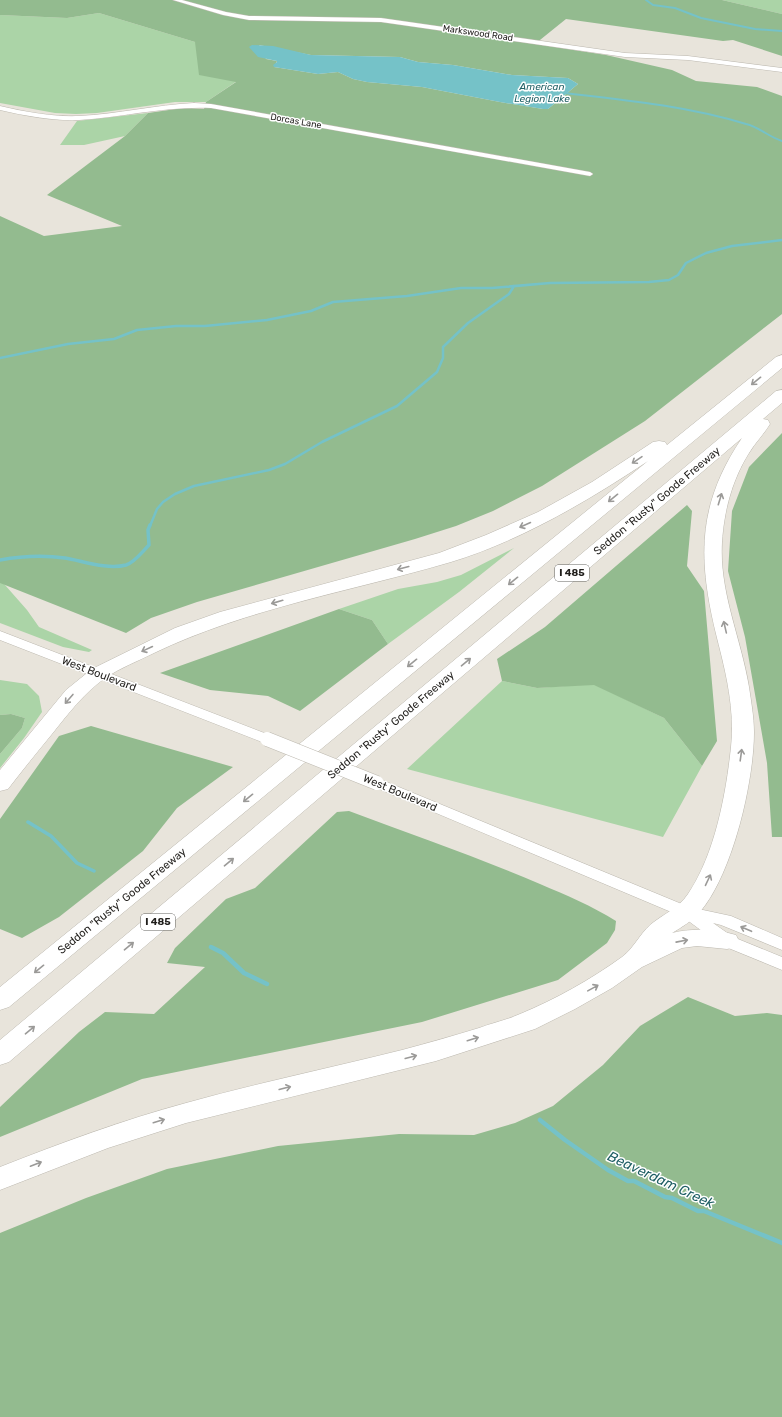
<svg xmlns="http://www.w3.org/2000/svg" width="782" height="1417" viewBox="0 0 782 1417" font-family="Rubik,sans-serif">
  <rect width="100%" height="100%" fill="#e8e4db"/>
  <path fill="#abd4a7" d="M722,0h60v14z
    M99,13l96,29 42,39 -31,21h-31l-78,11 -21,1 -21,-1 -55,-10v-88l67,3z
    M148,113l-23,23 -41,9h-24l17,-24z
    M514,548l-55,44 -71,52 -16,-24 -33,-11 59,-20 39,-7 24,-7z
    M0,581l5,4 22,25 12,17 53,23 -3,2 -26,-5 -63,-24z
    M0,680l27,4 12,12 3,16 -18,26 -24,30v-14l22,-26 3,-10 -14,-4 -11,1z
    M502,681l35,7 57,-4 70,34 38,48 -39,71 -256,-68z"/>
  <path fill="#93bb8f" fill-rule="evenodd" d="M0,0h722l60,14v42l-49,-16 -10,1 -157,-22 -31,25 71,11 66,15 24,11 61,6 25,9v218l-137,107 -103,65 -49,25 -37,15 -41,13 -218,63 -46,16 -25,15 -126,-50v-367l44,20 78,-10 -75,-31 78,-59 23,-23 35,-5 21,1 2,-7 30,-20 -37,-7 -4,-33 -96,-29 -32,5 -67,-3zM259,45l52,10 89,2 18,5 35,3 59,10 56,3 10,6 -30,25h-5l-43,-7 -78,-15 -55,-5 -14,-3 -15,-7 -20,2 -44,-7 3,-6 -11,-2z
    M782,433v404h-10l-5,-74 -22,-126 -17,-66 4,-60 17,-44z
    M687,505l5,6 -5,55 17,25 13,150 -15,25 -38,-48 -70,-33 -57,3 -35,-7 -5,-22 48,-32z
    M339,609l33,11 16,24 -88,67 -32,-15 -58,-6 -50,-17z
    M11,714l14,4 -3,10 -22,26v-39z
    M91,726l142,41 -56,41 -34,43 -84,66 -37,21 -22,-9v-110l59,-83z
    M349,811c64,24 128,46 191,73 26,11 52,22 76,37l-1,9 -8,13 -49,37 -136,42 -280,57 -142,58v-30l79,-75 26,-20 49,2 51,-47 -38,-4 8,-15 51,-49 29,-11 82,-76z
    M688,997l47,19 32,-3 15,2v402h-782v-184l86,-35 81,-29 111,-23 121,-12 75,1 41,-12 38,-17 50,-41 37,-39z"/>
  <path fill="#75c2c8" d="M252,45l21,1 38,9 89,2 18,5 35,3 59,10 56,3 10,6 -30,25h-5l-43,-7 -78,-15 -55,-5 -14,-3 -15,-7 -20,2 -44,-7 -1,-2 4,-3v-1l-19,-4 -9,-10z"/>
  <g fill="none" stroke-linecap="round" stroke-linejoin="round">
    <path stroke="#75c2c8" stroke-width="2" d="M646,0l7,5 22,3 26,10 54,11 27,2
      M564,93c61,7 123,13 182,31 13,3 23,13 36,17"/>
    <path stroke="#75c2c8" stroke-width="2.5" d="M0,358l68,-14 46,-5 23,-9 39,-4h29l62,-6 44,-9 22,-9 74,-6 54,-8h31l58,-5 99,-1 20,-2 9,-5 8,-12 20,-10 26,-7 50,-6
      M150,526l7,-17 6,-7 12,-8 19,-8 75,-16 16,-6 37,-22 75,-36 40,-34 6,-14v-11l25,-24 41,-29 5,-8"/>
    <path stroke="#75c2c8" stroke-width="3.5" d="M0,560c22,-4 43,-5 65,-2 18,3 42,12 61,7 9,-3 16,-13 23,-20l-1,-15 2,-5
      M28,822l23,14 26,27 17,8"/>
    <path stroke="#75c2c8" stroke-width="4.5" d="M211,947l12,6 21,20 23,11
      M540,1120l25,20 43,30 20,11h6l31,16 7,1 26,13h6l78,32"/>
    <defs>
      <path id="minor" d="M173,0h9l44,12 23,4 132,2 244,35 63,3 94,12v4l-94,-12 -63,-3 -244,-35 -132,-2 -26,-5z
        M194,103l17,1 379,68 3,2 -3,2 -379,-68c-45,-2 -87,9 -132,12 -26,1 -53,-4 -79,-10v-4c26,6 52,11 79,10 39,-2 77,-11 115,-13z"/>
      <path id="tertiary" d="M0,631l272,105 2,3 -2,3 -5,1 -5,-1 -262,-102z
        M377,778l312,129 42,9 51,22v12l-61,-25 -8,-2 20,14 49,20v13l-61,-25 -38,-28 -311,-131 -2,-3 2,-3z"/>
      <path id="motorway" d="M782,355v13l-773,639 -9,3v-23l648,-526c-60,40 -128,80 -197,101 -99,29 -203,46 -297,91 -16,8 -34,15 -49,25 -22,16 -37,36 -53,56 -15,18 -30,37 -44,55l-8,2v-21l66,-80 26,-21 83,-41 45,-16 219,-59 47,-18 52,-23 54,-30 61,-40 6,-1 6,1 2,3 109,-88z
        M782,390v13l-19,16 5,1 2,4c-6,10 -15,19 -21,29 -17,27 -25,58 -27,89 -3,50 19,96 27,145 2,14 5,30 5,45 0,49 -21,141 -54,180 -8,9 -18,15 -28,21 20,-5 44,-4 64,2l3,6 -3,6 -9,2 -30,-3 -15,2 -40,19 -30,21 -37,21 -40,20 -99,32 -250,62 -78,25 -108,42v-23c61,-24 123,-47 186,-64 72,-20 144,-35 216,-53 26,-7 51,-14 77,-22 13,-5 28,-8 41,-14 36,-15 70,-34 102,-57 11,-8 18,-23 28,-32 13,-11 28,-16 38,-31 27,-40 38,-100 43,-147 4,-37 -5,-74 -14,-109 -19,-77 -21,-132 25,-200l-733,624 -9,3v-25l776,-649z"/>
    </defs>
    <use href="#minor" stroke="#bcb8af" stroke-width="1"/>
    <use href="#tertiary" stroke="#bcb8af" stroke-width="1"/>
    <use href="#motorway" stroke="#bcb8af" stroke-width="1"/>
    <use href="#minor" fill="#fff" fill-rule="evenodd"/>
    <use href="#tertiary" fill="#fff" fill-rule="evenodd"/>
    <use href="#motorway" fill="#fff" fill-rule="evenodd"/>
    <defs>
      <path id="tertiary-bridge" d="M267,739l110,44"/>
    </defs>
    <use href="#tertiary-bridge" stroke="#bcb8af" stroke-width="15" stroke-linecap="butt"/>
    <use href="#tertiary-bridge" stroke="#fff" stroke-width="14"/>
  </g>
  <defs><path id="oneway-shaft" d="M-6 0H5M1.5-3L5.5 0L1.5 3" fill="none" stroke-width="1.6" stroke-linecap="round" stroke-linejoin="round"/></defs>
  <g stroke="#9b9a98">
    <use href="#oneway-shaft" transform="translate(756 381) rotate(141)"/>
    <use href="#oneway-shaft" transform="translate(637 460) rotate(146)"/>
    <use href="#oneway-shaft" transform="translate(613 498) rotate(141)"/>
    <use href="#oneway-shaft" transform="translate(720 499) rotate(-73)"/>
    <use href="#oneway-shaft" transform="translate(525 525) rotate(156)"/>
    <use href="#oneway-shaft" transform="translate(403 568) rotate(165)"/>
    <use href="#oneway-shaft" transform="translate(513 581) rotate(141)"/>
    <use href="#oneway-shaft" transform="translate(277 602) rotate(164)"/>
    <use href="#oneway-shaft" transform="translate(725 627) rotate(-103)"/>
    <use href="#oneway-shaft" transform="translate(147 649) rotate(155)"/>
    <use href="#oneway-shaft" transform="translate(466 662) rotate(-40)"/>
    <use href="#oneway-shaft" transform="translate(412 663) rotate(141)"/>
    <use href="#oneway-shaft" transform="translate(69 699) rotate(131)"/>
    <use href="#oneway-shaft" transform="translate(741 755) rotate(-82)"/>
    <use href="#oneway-shaft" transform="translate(248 798) rotate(141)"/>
    <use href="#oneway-shaft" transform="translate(229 862) rotate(-40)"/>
    <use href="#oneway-shaft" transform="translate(708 880) rotate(-65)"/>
    <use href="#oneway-shaft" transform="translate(746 929) rotate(-157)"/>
    <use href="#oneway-shaft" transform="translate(682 941) rotate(-11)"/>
    <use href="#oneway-shaft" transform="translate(129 946) rotate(-40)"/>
    <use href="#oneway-shaft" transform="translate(39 969) rotate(141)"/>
    <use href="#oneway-shaft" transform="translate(593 988) rotate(-29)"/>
    <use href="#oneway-shaft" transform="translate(30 1030) rotate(-40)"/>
    <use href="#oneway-shaft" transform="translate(473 1039) rotate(-17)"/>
    <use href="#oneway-shaft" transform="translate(411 1057) rotate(-15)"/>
    <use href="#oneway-shaft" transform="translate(285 1088) rotate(-14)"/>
    <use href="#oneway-shaft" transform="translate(159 1121) rotate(-17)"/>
    <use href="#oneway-shaft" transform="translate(36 1164) rotate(-21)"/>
  </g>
  <g text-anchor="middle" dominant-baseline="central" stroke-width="3" stroke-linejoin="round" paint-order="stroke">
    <g font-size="9" fill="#201e1b" stroke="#fff">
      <text transform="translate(478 33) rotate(8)">Markswood Road</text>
      <text transform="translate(296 121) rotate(10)">Dorcas Lane</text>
    </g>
    <g font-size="10" font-style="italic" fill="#1f5f64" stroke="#fff">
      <text x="542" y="87">American<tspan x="542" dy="12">Legion Lake</tspan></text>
    </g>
    <g fill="#fff" stroke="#63625f" stroke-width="1">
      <rect x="555" y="565" width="34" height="16" rx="3"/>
      <rect x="141" y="914" width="34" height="16" rx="3"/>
    </g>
    <g font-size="10" font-weight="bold" fill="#201e1b">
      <text x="572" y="573">I 485</text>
      <text x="158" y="922">I 485</text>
    </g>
    <g font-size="11" fill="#201e1b" stroke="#fff">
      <text transform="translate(657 501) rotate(-40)">Seddon "Rusty" Goode Freeway</text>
      <text transform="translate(99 674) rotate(21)">West Boulevard</text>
      <text transform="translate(391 725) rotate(-40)">Seddon "Rusty" Goode Freeway</text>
      <text transform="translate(400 793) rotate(23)">West Boulevard</text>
      <text transform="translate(122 901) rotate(-39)">Seddon "Rusty" Goode Freeway</text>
    </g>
    <g font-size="14" font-style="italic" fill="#1f5f64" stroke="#fff">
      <text transform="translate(661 1180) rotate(25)">Beaverdam Creek</text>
    </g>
  </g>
</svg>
